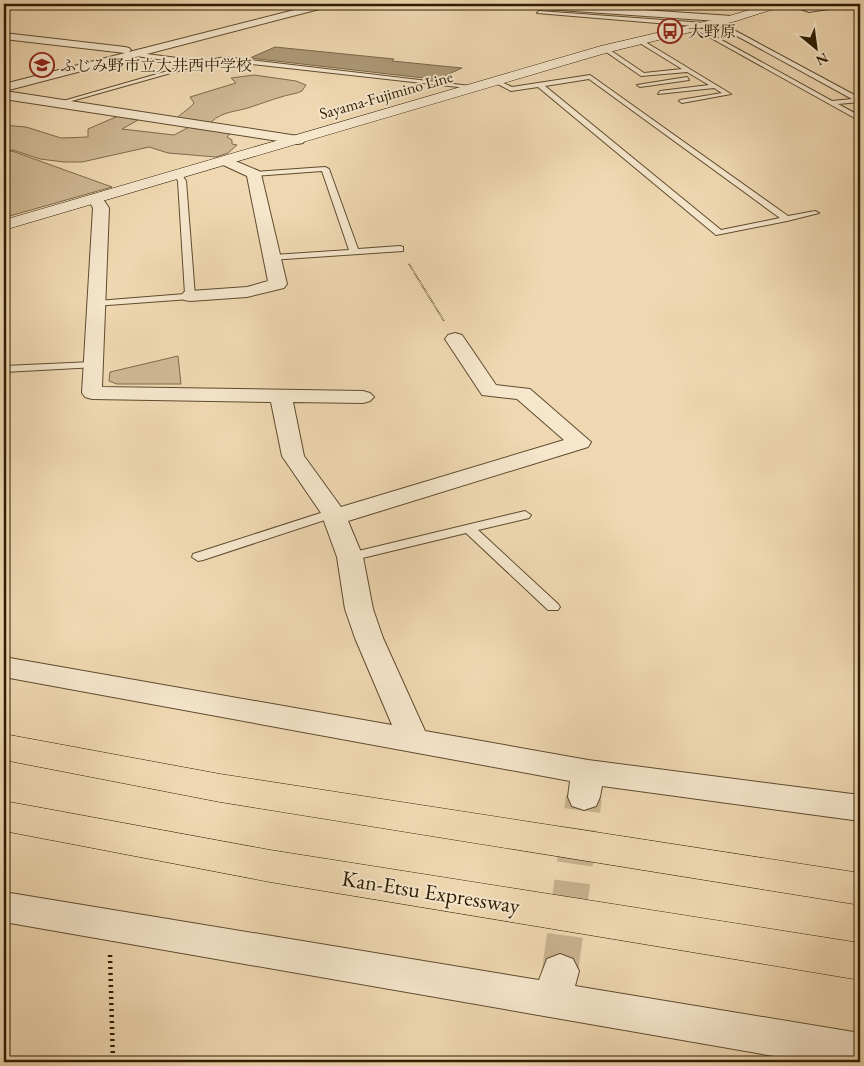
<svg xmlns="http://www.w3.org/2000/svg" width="864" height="1066" viewBox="0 0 864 1066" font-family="'EB Garamond','Noto Serif JP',serif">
  <rect width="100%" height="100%" fill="#efd8b1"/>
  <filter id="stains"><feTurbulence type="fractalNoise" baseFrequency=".004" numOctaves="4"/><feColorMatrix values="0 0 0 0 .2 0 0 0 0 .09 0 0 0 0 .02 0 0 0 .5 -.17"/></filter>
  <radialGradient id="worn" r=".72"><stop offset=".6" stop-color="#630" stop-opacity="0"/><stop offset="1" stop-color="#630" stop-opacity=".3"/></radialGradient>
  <path fill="#ceb893" stroke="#7e6a4b" d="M254,75l42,6 10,4 -4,6 -5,2c-16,3 -31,9 -46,14 -15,5 -28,4 -40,15l2,5 17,7 -3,3 5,3v4l5,1 -9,8 -12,4 -48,-4 -19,-6 -67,15h-18l-24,-3 -27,-9 -9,2v-27l22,2 35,11 27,-1v-8l30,-13 20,4 -16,9 52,6 15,-8 -15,-5c4,-8 14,-11 20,-19l-4,-6 46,-14 -5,-5z
    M12,151l100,36 -106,30 -2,-1v-63z
    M178,356l3,28h-64l-8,-3 1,-9z"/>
  <path fill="#ad9876" stroke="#7a6648" d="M275,47l119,12 -2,2 70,7 -22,10 -8,1 -182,-21z"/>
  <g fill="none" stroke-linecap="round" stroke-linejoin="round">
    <path stroke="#c8b28e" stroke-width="36" stroke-dasharray="36 18" stroke-linecap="butt" d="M560,971l24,-174"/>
    <defs>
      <path id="service" d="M788,4c8,0 15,5 24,5 16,0 33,-7 48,-5l-51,8z
        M539,11l166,12 3,2 -3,2 -168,-14z
        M715,22h4l141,76v4l-22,2 22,12v5l-167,-93 5,-1 134,74 20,-2 -137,-75z
        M638,40h4l89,54 -49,9 -3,-2 1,-1 42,-7 -8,-5 -56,6 2,-3 49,-6 -22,-13 -46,4 -39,-27 5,-1 37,25 38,-4 -44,-27z
        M131,52l62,8 2,3 30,-6 254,30 -3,2 -251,-28 -40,8 -124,35 -5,-1 136,-39 -63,-9z
        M590,75l198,141 27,-5 4,2 -32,8 -71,14 -178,-148 -27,4 -19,-10 5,-1 15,7zM589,79l191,139 -59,12 -176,-144z
        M687,77l2,3 -49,7 -3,-2z
        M325,167l4,2 29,80 42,-3 3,1v4l-133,9 -1,-2 4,-3 76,-5 -27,-79 -68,5 -4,-2 4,-2z
        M175,173h6l5,8 9,115 -5,3 -96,7v-4l3,-1 88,-7 -7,-113 -4,-6z
        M92,362l4,1v4l-92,5v-6z
        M333,509l4,1 2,3 -2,3 -134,44 -5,1 -6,-4 1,-3z
        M525,511l6,4 -2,3 -51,12 80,74 2,3 -2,3h-10l-82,-77 -116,28 -6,-4 6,-4z"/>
      <path id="minor" d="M318,4h15l-2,2 -326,85 293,45 7,4 -2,3 -5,1 -294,-45v-15l121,-31 -121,-14v-6l121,14 4,1 2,2 -2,2z
        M511,4h44l177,12 5,3 -5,3 -216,-15z
        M226,157l33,14 2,3 26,110 -3,4 -37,9 -57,4 -6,-1 -3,-4 3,-4 6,-1 57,-4 21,-6 -21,-105 -26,-12 -2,-3 2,-3z
        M96,194l5,2 8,12 -7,179 261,4 7,2 4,4 -4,4 -7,2 -70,-1 11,54 37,51 223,-67 -47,-41 -35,-4 -37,-56 3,-4 7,-2 7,2 34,50 34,4 61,53 -3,5 -240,74 15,36 10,52 10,29 42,93 163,29 272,35v26l-258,-35 -2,11 -4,9 -12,4 -12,-4 -4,-9 2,-16 -566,-104v-20l388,68 -37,-87 -10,-29 -8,-52 -16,-44 -39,-57 -11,-54 -179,-3 -7,-2 -3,-4 11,-185 -5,-9 3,-3z
        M4,892l535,88 8,-21 13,-5 13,5 6,12 -4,15 285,47v29h-52l-804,-140z"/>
      <path id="secondary" d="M769,4h15l-1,2 -47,15 -127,31 -605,178v-10l597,-174 128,-30z"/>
      <path id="motorway" d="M4,734l216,40 640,99v32l-640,-103 -216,-42z
        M4,801l266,49 590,93v37l-590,-98 -266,-51z"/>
    </defs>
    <use href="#service" stroke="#5e4b2e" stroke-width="2"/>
    <use href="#minor" stroke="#5e4b2e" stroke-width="2"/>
    <use href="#secondary" stroke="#2e1c03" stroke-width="1"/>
    <use href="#motorway" stroke="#2e1c03" stroke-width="1"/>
    <path stroke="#2e1c03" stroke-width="2" stroke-dasharray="0.5 1" stroke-linecap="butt" d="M409,264l35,57"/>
    <path stroke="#2e1c03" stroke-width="4.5" stroke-dasharray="2 4" stroke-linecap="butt" d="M110,955l3,107"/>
    <use href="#service" fill="#f5e6cc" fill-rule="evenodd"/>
    <use href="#minor" fill="#f5e6cc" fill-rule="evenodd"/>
    <use href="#secondary" fill="#f5e6cc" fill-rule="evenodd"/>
    <use href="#motorway" fill="#efd8b1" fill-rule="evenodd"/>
  </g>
  <defs>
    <symbol id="bus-ring" viewBox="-11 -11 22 22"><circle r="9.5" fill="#f5e6cc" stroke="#8f2418" stroke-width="1.5"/><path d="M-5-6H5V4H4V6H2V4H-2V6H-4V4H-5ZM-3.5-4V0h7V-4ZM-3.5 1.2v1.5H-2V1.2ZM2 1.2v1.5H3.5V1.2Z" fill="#8f2418"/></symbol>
    <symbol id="school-ring" viewBox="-11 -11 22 22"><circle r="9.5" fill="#f5e6cc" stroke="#8f2418" stroke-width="1.5"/><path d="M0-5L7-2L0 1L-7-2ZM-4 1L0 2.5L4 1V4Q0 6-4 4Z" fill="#8f2418"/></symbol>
  </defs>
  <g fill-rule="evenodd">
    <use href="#bus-ring" x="656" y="17" width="28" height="28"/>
    <use href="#school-ring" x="28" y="51" width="28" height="28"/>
  </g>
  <g text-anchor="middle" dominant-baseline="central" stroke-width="4" stroke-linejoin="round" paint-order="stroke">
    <g font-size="16" fill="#2e1c03" stroke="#f5e6cc" text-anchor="start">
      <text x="688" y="31">大野原</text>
      <text x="60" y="65">ふじみ野市立大井西中学校</text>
    </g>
    <g font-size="16" fill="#2e1c03" stroke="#f5e6cc">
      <text transform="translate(386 95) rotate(-16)">Sayama-Fujimino Line</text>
    </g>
    <g font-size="22" fill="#2e1c03" stroke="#f5e6cc">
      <text transform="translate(431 892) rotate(9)">Kan-Etsu Expressway</text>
    </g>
  </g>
  <rect width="864" height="1066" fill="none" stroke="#efd8b1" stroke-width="20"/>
  <rect x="5" y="5" width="854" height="1056" fill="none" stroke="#2e1c03" stroke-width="2.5"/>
  <rect x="10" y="10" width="844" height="1046" fill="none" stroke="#2e1c03"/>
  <g transform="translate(816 48) rotate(151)" stroke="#f5e6cc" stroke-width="4" paint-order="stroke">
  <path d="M0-4L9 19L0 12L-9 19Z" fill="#2e1c03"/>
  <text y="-8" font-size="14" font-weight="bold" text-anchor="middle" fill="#2e1c03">N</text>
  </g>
  <rect width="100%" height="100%" filter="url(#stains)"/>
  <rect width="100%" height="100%" fill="url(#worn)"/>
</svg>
